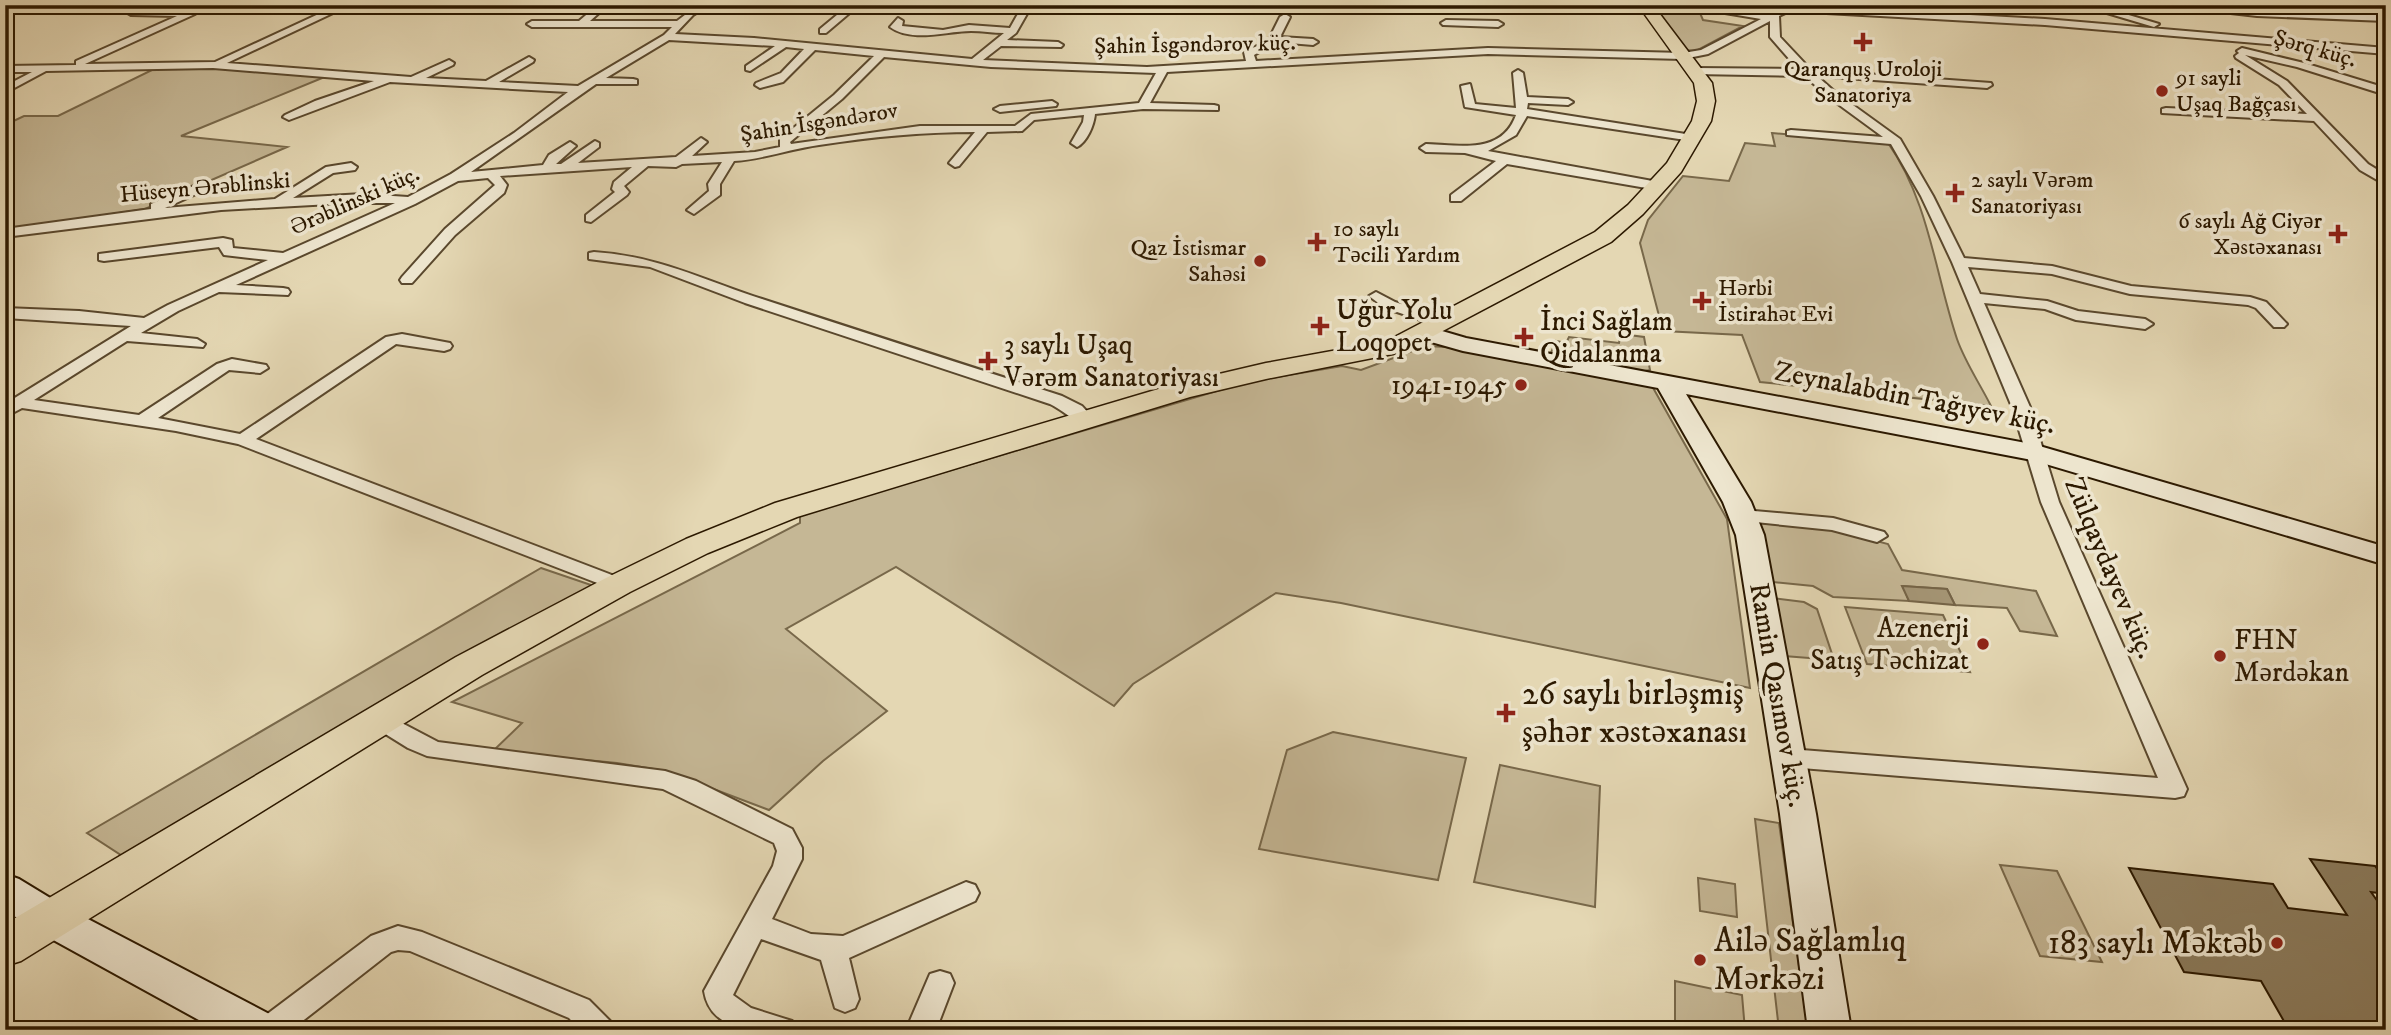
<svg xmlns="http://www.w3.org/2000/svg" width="2391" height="1035" viewBox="0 0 2391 1035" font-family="'IM FELL DW Pica',serif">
  <rect width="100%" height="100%" fill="#e4d7b3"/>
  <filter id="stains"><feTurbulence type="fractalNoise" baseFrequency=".00286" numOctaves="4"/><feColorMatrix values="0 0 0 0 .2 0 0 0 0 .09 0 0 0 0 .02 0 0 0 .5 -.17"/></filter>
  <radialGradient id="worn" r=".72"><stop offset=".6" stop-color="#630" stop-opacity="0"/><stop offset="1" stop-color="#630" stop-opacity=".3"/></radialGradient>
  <path fill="#c5b795" stroke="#78684a" stroke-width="2" d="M1657,10l43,3 3,7 40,6 -47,25 -13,-1z
    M156,68l81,1 90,7 -146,60 106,11 -142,62 -140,21v-105l19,-9h34z
    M1772,133l116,10c41,58 47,130 69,196 8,23 23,45 34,67l-231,-24 -18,-47 -79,-4 -23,-88 8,-23 35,-44 46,5 16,-38 30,3z
    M1621,334l23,3 6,33 -10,2 -90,-17 6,-14 10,2 3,-6 50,6z
    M1426,346l20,1 206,39 75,133 23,169 -409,-85 -65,-10 -143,91 -19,22 -218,-139 -110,62 101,82 -64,50 -54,49 -103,-39 -49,-8 -124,-12 29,-28 -70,-21 348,-179v-8l447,-133 95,-16 19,4z
    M1757,523l70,5 61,16 14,26 134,21 21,45 -37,-5 -13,-23 -52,-3 -8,-16 -44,-3 6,15 -76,-4 -20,-11 -40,-4z
    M541,568l53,18 -470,271 -37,-24z
    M1772,598l32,4 13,7 17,51 -50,-4z
    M1845,607l98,8 27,57 -103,-8z
    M1333,732l133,26 -28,122 -179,-31 28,-99z
    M1500,765l100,21 -5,121 -121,-25z
    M1755,819l24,4 29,207h-29z
    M2000,865l57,6 45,91 -62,-6z
    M1698,878l37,6 2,33 -37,-6z
    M1675,981l67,14 3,35h-70z"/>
  <path fill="#a59676" stroke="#756447" stroke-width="2" d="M1902,586l45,3 8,16 -46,-4z"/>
  <path fill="#8c7c5d" stroke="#2c1900" stroke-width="2" d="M2310,859l65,7 11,15v13l-15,-2 15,21v117h-97l-28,-49 -77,-9 -55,-104 144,16 15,24 59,7z"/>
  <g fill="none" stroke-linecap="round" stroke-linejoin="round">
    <defs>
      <path id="street" d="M5,5l7,1 2,2 -9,5z
        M139,5h12l-7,5 46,1 5,3 -110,50 130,-2 123,-57h12l-123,58 184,14 38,-17 5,3 -1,2 -27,13 60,3 43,-24 5,3 -1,2 -34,20 79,4 86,-51 8,-8h-140l-5,-3 5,-3h47l19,-16h10l-18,16h87l21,-16h11l-16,10 -18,19 79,4 218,21 32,-26c-11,0 -22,-2 -33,-2 -24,0 -59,12 -81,-4l8,-9 5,3 -1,5 41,4 26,-5 41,3 13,-23h9l-16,28 -9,7 51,2 5,3 -2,2 -60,-1 -18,14 164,7 99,-6 -2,-9 24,-11 12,-24 5,-3 5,3 -10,20 33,2 5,3 -5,3 -36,-3 -23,13 2,6 232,-13 195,5 18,-3 60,-31 -36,-6 2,-2 43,3 17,-9 258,14 341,29v6l-341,-29 -255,-14 -11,5 1,21 31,33 180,13 1,2 -5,3 -170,-12 18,16 65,47 33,57 31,62 88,8 79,20 119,11 16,5 21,22 -3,3h-10l-18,-19 -8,-3 -118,-11 -78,-20 -84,-7 12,27 67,7 31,10 67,8 8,5 -8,5 -69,-9 -31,-11 -61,-6 46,104 29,95 128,287 -3,7 -9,2 -386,-31 -9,-3 -3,-6 3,-6 9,-3 369,29 -117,-276 -29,-95 -60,-145 -31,-66 -30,-52 -104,-9v-4l4,-1 92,7 -56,-41 -22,-20 -111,-2 -5,-3 5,-3 104,1 -28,-32v-16l-62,33 -25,5 -195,-5 -321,18 -17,31 64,2 4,1v4l-75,-1 -48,5c-1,11 -8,28 -18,33l-6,-4 12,-21 1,-7 -50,5 -12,11 -35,1 -28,34 -4,1 -6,-4 26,-31c-53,0 -104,5 -156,13 -29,4 -55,14 -85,16l-14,23v11l-26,19 -7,-4 22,-19 -1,-7 14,-22 -40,2 -6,3 -28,-1 -24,20 5,6 -2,3 -36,27 -5,-1v-6l29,-23 -3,-3 2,-7 18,-15 -132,9 7,9 -3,8 -49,42 -43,48h-10l-2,-3 2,-3 43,-48 50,-44 -7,-7 -30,3 -43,23 -179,81 47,3 5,1 2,3 -2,3 -69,-3 -41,19 -37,22 56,6 8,5 -2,3 -76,-6 -93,59 105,15 78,-51 15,-5 34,6 2,3 -8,5 -31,-3 -71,48 82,16 146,-97 16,-3 48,9 2,3 -2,3 -6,2 -48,-7 -140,95 369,141 3,5 -3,5 -7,1 -380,-147 -62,-13 -154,-23 -17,9v-13l126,-78 -126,-8v-10l74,3 65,7 24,-13 100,-45 -44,-5 -5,-8 -115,14 -5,-1v-6l124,-16 9,2 1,8 50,5 112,-50h-46l-128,7 -216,27v-8l146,-20v-5l52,-22 4,1v6l-42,19 110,-9 51,-32 25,-4 6,4 -2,3 -22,3 -40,25 70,-4 45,3 43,-23 63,-41 54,-41 -178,-10 -101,38 -6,-3 2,-2 30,-14 59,-20 -161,-13 -167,3 -41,22v-7l27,-14h-27v-6l71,-1v-4l101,-45 -46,-1 -5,-3zM669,40l106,6 -29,20v4l4,1 36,-24 18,2 -23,24 -25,10 -1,2 5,3 23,-6 32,-32 59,6 -40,39 -54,44v8l-25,5 -63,4 15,-14 -6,-4 -25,19 -98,6 21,-16v-4l-4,-2 -34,23h-5l20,-18 -6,-4 -21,13 -6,10 -72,7 125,-88h41v-4l-4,-1 -27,-1zM884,57l107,10 165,6 -17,30 -108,11 -16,12h-95l-129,18 -1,-2 52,-43z
        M775,5h11l-12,8h-6v-4z
        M849,5h10l-33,28h-6v-4z
        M2080,5h15l64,19 -5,3z
        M2207,5l50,5 129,5v6l-129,-5 -53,-6 -2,-2z
        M2126,6l51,1 5,3 -5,3 -54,-2v-4z
        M1446,20l52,1 5,3 -5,3 -55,-2 -2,-2z
        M2242,48l62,15 82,25v7l-89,-28 -52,-12 42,26 81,83 18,11v10l-26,-15 -46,-49 -152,-8v-4l4,-1 141,6 -28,-29 -43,-27 -1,-2 4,-3 -2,-2z
        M1518,70l5,3 4,24 41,2 5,3 -5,3 -40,-2 -1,6 165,26 6,3 -6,3 -165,-25 -11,19 -28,16 170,31 6,4 -6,4 -151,-26 -46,37h-10v-6l45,-34 -31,-8 -39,-1 -6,-4 6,-4c33,1 76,11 90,-29l-51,-8 -4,-21 9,-2 5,20 41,4 -3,-35z
        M1052,101l5,3 -1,2 -56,6 -6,-3 6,-3z
        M594,252c64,4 109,28 168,47 100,33 200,65 300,97l20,10 12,13 -9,5c-10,-2 -24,-15 -35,-20l-305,-101 -95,-36 -61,-8v-6z
        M1376,292l19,10 52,17 3,3 -8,5 -57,-19 -16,-12z
        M1743,510l90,8 51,14 3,4 -10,6 -45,-12 -96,-10 -3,-4z
        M379,711l59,31 227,29 31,10 96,48 10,19v11l-30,60 39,15 32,2 123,-54 9,3 4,8 -4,8 -126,57 10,41 -4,9 -10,4 -10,-4 -14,-48 -60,-21 -28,56 18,13 41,13 5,9c-36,0 -86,5 -93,-39l69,-125 4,-15 -3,-8 -111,-54 -236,-33 -19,-8 -37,-23 -4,-6 4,-6z
        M398,926l24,6 167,68 21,21 5,9h-35l-11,-12 -159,-67 -12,-1 -7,2 -100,78h-38l5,-9 113,-85z
        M940,971l10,3 4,9 -18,47h-30l24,-56z"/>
      <path id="secondary" d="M1425,326l41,12 570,107 350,102v18l-354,-105 -346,-66 65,108 13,33 52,279 35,216h-43l-28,-216 -44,-279 -13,-33 -65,-114 -195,-37 -46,-13 -3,-5 3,-5z
        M5,874l14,5 46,28 208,109 6,14h-62l-180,-99 -32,-21z"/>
      <path id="primary" d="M1638,5h15l59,78 3,18 -4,20 -30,51 -38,42 -32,28 -208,110 -137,27 -76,18 -393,120 -89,36 -78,39 -148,83 -461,286 -16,5v-42l451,-267 150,-79 80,-39 89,-36 397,-118 94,-22 121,-22 208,-109 33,-27 39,-42 25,-42 5,-20 -3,-18z"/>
    </defs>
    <use href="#street" stroke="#5a482d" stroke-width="4"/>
    <use href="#secondary" stroke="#2c1900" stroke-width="4"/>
    <use href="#primary" stroke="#2c1900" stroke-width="3"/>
    <use href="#street" fill="#ede5ce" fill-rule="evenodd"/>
    <use href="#secondary" fill="#ede5ce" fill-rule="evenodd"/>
    <use href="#primary" fill="#e4d7b3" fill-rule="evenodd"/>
  </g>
  <g fill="#8f2418" stroke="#ede5ce" stroke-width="2.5">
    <path d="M1859.5 31.5h7v7h7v7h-7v7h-7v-7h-7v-7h7z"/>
    <circle cx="2162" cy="91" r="7"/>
    <path d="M1951.5 182.5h7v7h7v7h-7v7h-7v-7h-7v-7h7z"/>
    <path d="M2334.5 223.5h7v7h7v7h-7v7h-7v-7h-7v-7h7z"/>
    <path d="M1313.5 231.5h7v7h7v7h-7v7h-7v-7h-7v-7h7z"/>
    <circle cx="1260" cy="261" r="7"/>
    <path d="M1698.5 290.5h7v7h7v7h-7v7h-7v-7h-7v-7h7z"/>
    <path d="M1316.5 315.5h7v7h7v7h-7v7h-7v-7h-7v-7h7z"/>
    <path d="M1520.5 326.5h7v7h7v7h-7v7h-7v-7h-7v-7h7z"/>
    <path d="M984.5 350.5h7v7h7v7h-7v7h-7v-7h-7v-7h7z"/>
    <circle cx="1521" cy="385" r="7"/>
    <circle cx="1983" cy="644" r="7"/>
    <circle cx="2220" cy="656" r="7"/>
    <path d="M1502.5 702.5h7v7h7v7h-7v7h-7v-7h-7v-7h7z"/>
    <circle cx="2277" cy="943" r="7"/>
    <circle cx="1700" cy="960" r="7"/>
  </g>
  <g text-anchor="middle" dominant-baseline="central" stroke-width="7" stroke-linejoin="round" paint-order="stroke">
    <g font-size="23" fill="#2c1900" stroke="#ede5ce">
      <text transform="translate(1195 45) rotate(-1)">Şahin İsgəndərov küç.</text>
      <text transform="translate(2315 49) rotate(16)">Şərq küç.</text>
      <text transform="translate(819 123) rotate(-9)">Şahin İsgəndərov</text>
      <text transform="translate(205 188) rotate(-5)">Hüseyn Ərəblinski</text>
      <text transform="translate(355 201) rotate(-24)">Ərəblinski küç.</text>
    </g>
    <g font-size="23" fill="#2c1900" stroke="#ede5ce" text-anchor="start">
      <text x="1863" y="69" text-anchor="middle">Qaranquş Uroloji<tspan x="1863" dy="26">Sanatoriya</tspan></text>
      <text x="2176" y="78">91 sayli<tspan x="2176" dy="26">Uşaq Bağçası</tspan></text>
      <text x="1971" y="180">2 saylı Vərəm<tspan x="1971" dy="26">Sanatoriyası</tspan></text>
      <text x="2322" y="221" text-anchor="end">6 saylı Ağ Ciyər<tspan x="2322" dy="26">Xəstəxanası</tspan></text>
      <text x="1333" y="229">10 saylı<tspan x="1333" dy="26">Təcili Yardım</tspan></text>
      <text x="1246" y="248" text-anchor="end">Qaz İstismar<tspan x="1246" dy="26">Sahəsi</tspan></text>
      <text x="1718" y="288">Hərbi<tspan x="1718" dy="26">İstirahət Evi</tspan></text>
    </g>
    <g font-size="28" fill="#2c1900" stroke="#ede5ce" text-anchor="start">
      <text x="1336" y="310">Uğur Yolu<tspan x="1336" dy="32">Loqopet</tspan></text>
      <text x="1540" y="321">İnci Sağlam<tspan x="1540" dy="32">Qidalanma</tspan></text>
      <text x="1004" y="345">3 saylı Uşaq<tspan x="1004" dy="32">Vərəm Sanatoriyası</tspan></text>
      <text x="1507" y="385" text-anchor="end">1941-1945</text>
      <text x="1969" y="628" text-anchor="end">Azenerji<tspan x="1969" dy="32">Satış Təchizat</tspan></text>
      <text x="2234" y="640">FHN<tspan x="2234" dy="32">Mərdəkan</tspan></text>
    </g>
    <g font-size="28" fill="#2c1900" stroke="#ede5ce">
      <text transform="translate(1915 398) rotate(11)">Zeynalabdin Tağıyev küç.</text>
      <text transform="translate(2110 568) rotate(67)">Zülqaydayev küç.</text>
      <text transform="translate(1778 695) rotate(80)">Ramin Qasımov küç.</text>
    </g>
    <g font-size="33" fill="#2c1900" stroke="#ede5ce" text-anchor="start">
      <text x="1522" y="694">26 saylı birləşmiş<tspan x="1522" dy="38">şəhər xəstəxanası</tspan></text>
      <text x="1714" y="941">Ailə Sağlamlıq<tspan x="1714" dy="38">Mərkəzi</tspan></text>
      <text x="2263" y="943" text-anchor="end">183 saylı Məktəb</text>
    </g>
  </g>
  <rect width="2391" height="1035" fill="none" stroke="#e4d7b3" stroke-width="28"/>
  <rect x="7" y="7" width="2377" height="1021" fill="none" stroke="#2c1900" stroke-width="3.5"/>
  <rect x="14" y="14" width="2363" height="1007" fill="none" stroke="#2c1900" stroke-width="2"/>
  <rect width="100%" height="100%" filter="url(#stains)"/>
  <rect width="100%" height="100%" fill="url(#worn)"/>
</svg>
